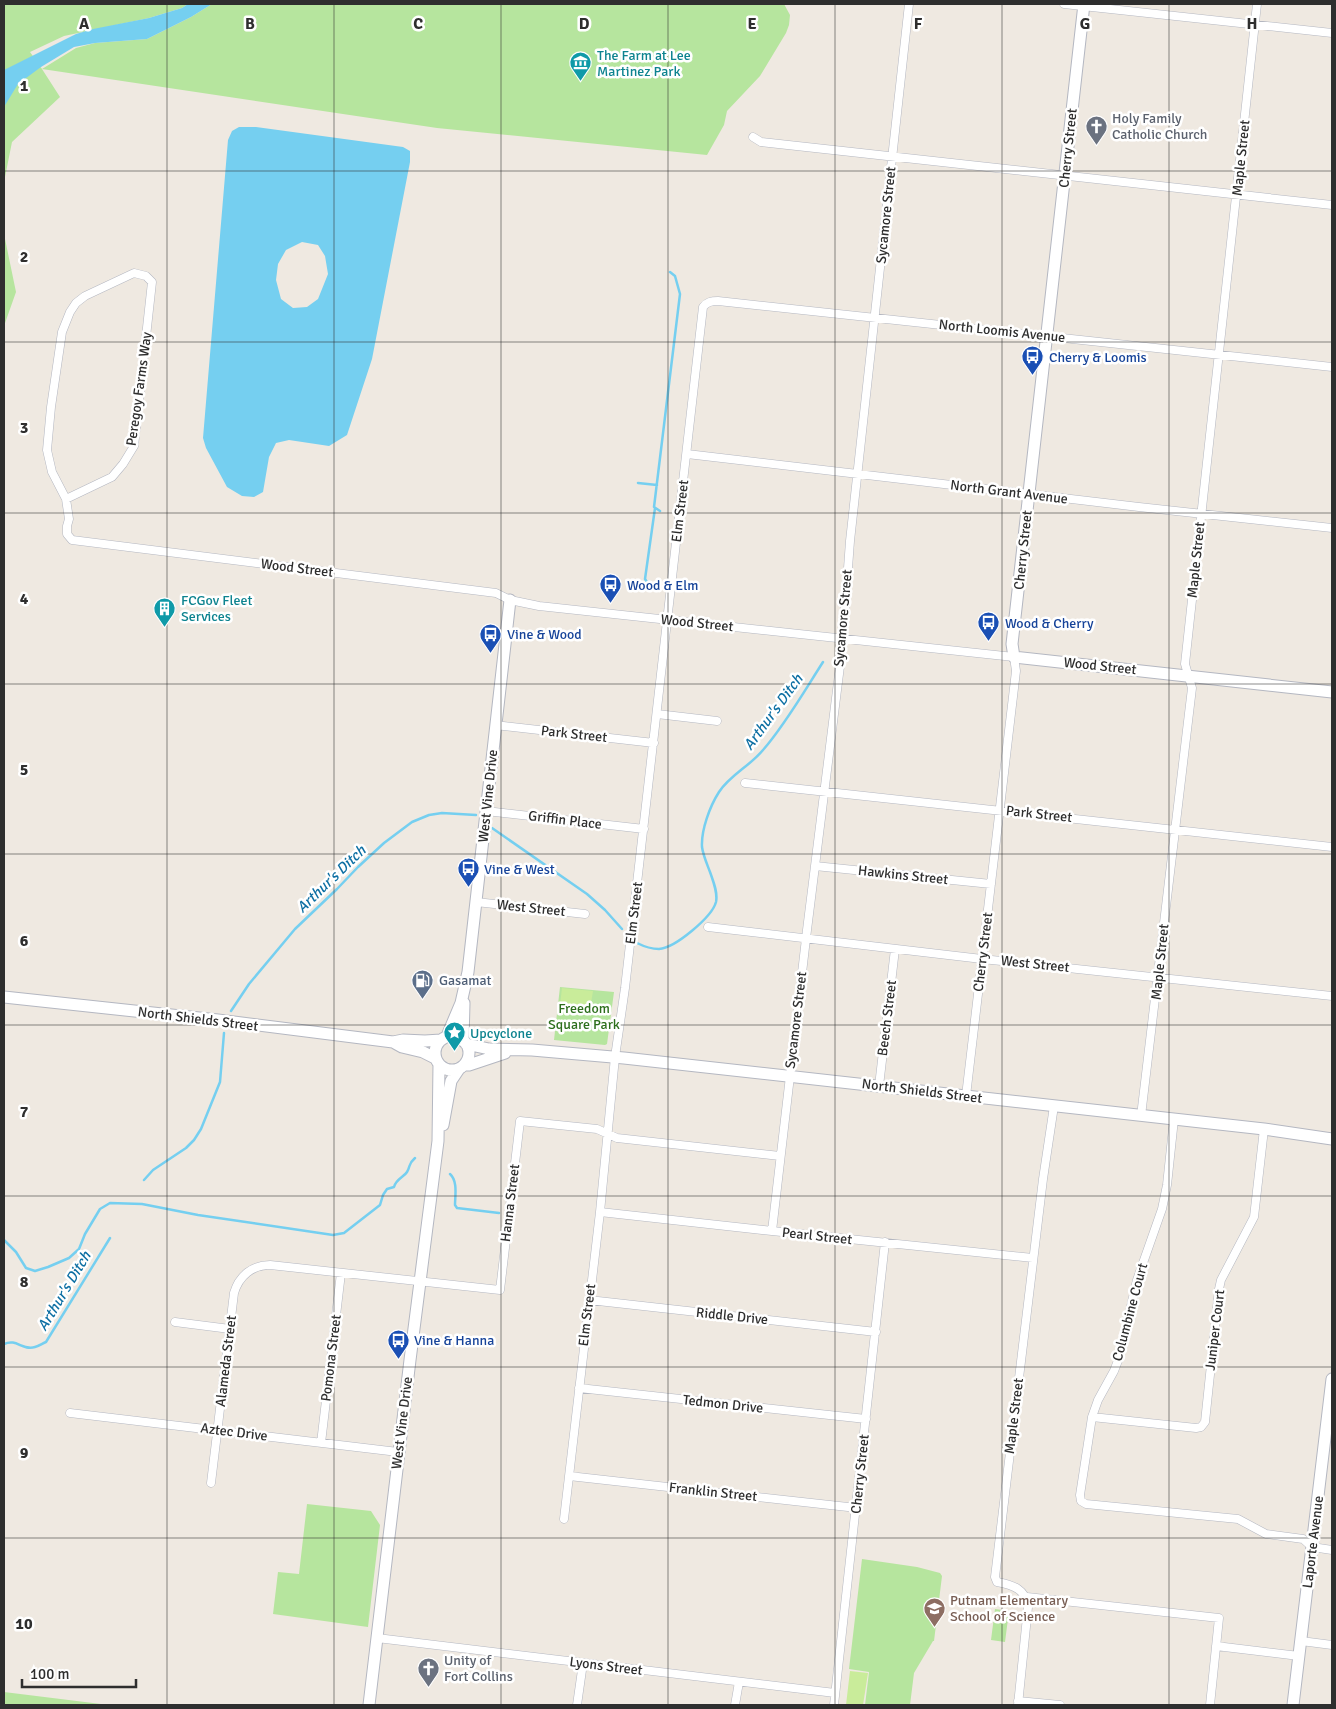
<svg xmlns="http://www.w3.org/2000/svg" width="1336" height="1709" viewBox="0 0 1336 1709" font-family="Signika,sans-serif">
  <rect width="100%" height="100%" fill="#efe9e1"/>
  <path fill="#b6e59e" d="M4,4h184l-6,4 -33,10 -85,18 -34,16 12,17 34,-21 19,-5 52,-4 44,-22 21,-13h572l6,11 -1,10 -3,8 -26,43 -33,35 -3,14 -17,30 -270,-27 -395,-59 18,28 -48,45 -8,40z
    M4,234l12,58 -12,34z
    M560,987l54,5 -7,52 -2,1 -51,-5z
    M307,1504l64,7 9,14 -12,102 -95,-13 5,-42 21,2z
    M862,1559l55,8 23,6 2,3 -8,65h-1l-19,32 -4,32h-45l4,-33 -20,-3z
    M995,1609l14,2 -4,31 -14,-2z
    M4,1692l105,13h-105z"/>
  <path fill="#c9ec9a" d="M562,988l31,3 -3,18 -30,-4z
    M850,1671l18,2 -5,32h-17z"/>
  <path fill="#75cff0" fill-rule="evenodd" d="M188,4h24l-21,13 -44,22 -52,4 -21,4 -33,20 -23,17 -14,23v-37l72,-36 17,-5 56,-11 33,-10z
    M239,127h17l147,20 7,4v11l-38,197 -25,76 -18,11 -40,-6 -13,3 -7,14 -6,35 -9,5 -12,-1 -15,-9 -21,-39 -3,-10 25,-298 4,-9zM302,242l16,3 7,11 3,18 -10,25 -11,8 -14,1 -12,-9 -5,-19 2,-16 8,-14z"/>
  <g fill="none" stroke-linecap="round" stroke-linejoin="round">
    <path stroke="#75cff0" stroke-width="2.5" d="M638,483l19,2
      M660,511l-6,-4 26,-213 -5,-18 -5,-4
      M649,585l-4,-6 10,-71
      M492,828l95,66 18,16 17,19
      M637,943c6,3 15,6 22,6 16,-1 53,-32 57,-47 2,-10 -3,-21 -6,-30 -3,-8 -7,-17 -8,-25 -1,-17 8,-41 17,-55 11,-17 31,-26 44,-42 22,-25 42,-60 60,-88
      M231,1011l18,-27 46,-55 42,-40 21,-22 26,-24 28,-21 17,-7 13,-2 34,2
      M450,1174c8,7 5,22 5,31l2,3 42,5
      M144,1180l9,-10 33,-22 8,-8 7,-11 19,-47 4,-49
      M4,1240l12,12 10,16 9,3 13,-4 21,-9 10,-9 6,-15 15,-25 10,-6 32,1 56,11 135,20 11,-2 36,-28 3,-10 4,-6 7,-2c2,-8 10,-10 13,-15 4,-7 1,-8 8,-14
      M4,1344c13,-6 18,7 31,3 4,-1 8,-4 11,-5l64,-104"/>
    <defs>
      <path id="street" d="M1064,4l268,29
        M753,137l8,5 571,63
        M687,454l452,53 193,21
        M66,499l46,-22 11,-13 11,-18 18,-164 -6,-6 -12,-3 -49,23 -9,7 -6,9 -8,20 -11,75 -4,43 5,22 14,27 3,20 -2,7v8l5,6 424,53 14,7 29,6 475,51 2,14 -50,425
        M657,714l60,7
        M495,725l159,18
        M745,783l587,64
        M486,811l158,18
        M815,866l176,18
        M476,902l109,12
        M708,927l274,32 350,37
        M879,1086l16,-137
        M1141,1116l51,-428 -7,-24 72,-660
        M1174,1119l-7,66 -5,24 -25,71 -18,78 -5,13 -16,29 -6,17 -12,78 1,6 5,3 152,15 28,15 37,5 9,8 20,3
        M600,1212l172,19 261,27
        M772,1231l35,-301 35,-280 8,-109 59,-537
        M589,1300l287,32
        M175,1322l55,7
        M579,1388l287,31
        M70,1413l328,39
        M1092,1417l104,11 5,-1 4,-5 14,-133 2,-9 33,-63 10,-88
        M321,1443l20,-170
        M569,1476l288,32
        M211,1483l23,-190c5,-17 18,-28 36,-28l230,25 20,-169 77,8 20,9 163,18
        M564,1519l36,-307 15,-155 10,-69 78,-681c4,-5 8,-6 15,-6l614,66
        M1027,1597l192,21 -9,87
        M377,1638l458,55
        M1301,1641l31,4
        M1216,1646l83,10
        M1018,1701l42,4
        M577,1705l6,-42
        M735,1705l4,-23
        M834,1705l51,-463
        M1018,1705l10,-98c-2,-18 -15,-22 -31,-25l-2,-5 48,-398 11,-73"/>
      <path id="secondary" d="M1084,4l-72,640 2,13 318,35
        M4,997l214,23 175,22 9,5 21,5 12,6
        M447,1036l14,-33 7,-31 42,-372
        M435 1053a17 17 0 1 1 34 0a17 17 0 1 1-34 0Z
        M463,1041l1,-38
        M393,1042l10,-2 22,1 16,-1
        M466,1044l23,5 43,1 92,8 640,71 68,10
        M464,1065h5l36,-12
        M443,1125l8,-44 8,-12
        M369,1705l41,-345 28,-219 1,-77
        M1293,1705l39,-326"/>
    </defs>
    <use href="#street" stroke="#b4b7c1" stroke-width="9"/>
    <use href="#secondary" stroke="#b4b7c1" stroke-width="13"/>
    <use href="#street" stroke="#fff" stroke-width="8"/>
    <use href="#secondary" stroke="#fff" stroke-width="11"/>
  </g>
  <path fill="none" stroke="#2e2e2e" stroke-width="1" stroke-opacity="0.55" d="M167,4v1701M334,4v1701M501,4v1701M668,4v1701M835,4v1701M1002,4v1701M1169,4v1701M4,171h1328M4,342h1328M4,513h1328M4,684h1328M4,854h1328M4,1025h1328M4,1196h1328M4,1367h1328M4,1538h1328"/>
  <defs>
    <symbol id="museum-pin" viewBox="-11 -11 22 30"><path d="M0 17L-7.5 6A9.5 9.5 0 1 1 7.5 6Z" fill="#0f9aa8" stroke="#fff"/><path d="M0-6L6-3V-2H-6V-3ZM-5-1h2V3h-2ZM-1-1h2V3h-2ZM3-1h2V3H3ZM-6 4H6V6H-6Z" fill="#fff"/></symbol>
    <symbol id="church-pin" viewBox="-11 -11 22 30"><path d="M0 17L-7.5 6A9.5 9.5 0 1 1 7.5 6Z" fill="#6b7280" stroke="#fff"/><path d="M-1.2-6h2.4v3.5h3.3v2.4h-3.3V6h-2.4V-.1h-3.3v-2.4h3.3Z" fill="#fff"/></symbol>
    <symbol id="bus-pin" viewBox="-11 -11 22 30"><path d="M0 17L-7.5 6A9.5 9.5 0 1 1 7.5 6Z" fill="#1a4fb4" stroke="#fff"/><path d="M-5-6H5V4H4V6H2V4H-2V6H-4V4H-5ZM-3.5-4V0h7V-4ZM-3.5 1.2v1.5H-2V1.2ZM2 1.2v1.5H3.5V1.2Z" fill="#fff"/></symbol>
    <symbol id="building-pin" viewBox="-11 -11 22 30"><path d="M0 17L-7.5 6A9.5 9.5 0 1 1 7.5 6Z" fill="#0f9aa8" stroke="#fff"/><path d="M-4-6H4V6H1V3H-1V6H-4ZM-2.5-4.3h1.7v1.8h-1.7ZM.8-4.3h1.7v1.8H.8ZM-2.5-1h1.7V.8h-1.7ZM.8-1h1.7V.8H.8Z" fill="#fff"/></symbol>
    <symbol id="fuel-pin" viewBox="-11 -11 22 30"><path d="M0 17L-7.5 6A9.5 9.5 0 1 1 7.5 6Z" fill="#5c6f8a" stroke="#fff"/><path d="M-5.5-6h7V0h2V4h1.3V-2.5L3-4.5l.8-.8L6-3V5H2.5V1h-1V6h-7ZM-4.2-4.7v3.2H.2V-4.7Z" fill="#fff"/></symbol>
    <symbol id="sight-pin" viewBox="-11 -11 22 30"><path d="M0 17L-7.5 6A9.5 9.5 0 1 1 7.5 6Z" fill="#0f9aa8" stroke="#fff"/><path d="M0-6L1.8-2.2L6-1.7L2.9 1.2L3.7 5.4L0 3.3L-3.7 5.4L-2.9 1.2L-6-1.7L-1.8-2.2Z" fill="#fff"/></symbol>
    <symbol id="school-pin" viewBox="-11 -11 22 30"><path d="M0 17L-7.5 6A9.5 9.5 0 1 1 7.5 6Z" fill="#8d6e63" stroke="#fff"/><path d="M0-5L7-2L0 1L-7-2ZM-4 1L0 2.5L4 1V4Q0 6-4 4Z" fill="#fff"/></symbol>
  </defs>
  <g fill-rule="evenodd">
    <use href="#museum-pin" x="568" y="50" width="25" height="34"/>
    <use href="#church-pin" x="1084" y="114" width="25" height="34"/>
    <use href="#bus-pin" x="1020" y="344" width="25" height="34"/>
    <use href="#bus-pin" x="598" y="572" width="25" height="34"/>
    <use href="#building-pin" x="152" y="596" width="25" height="34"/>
    <use href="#bus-pin" x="976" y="610" width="25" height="34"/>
    <use href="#bus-pin" x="478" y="622" width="25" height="34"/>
    <use href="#bus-pin" x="456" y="856" width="25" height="34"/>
    <use href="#fuel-pin" x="410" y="968" width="25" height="34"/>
    <use href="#sight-pin" x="442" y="1020" width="25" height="34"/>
    <use href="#bus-pin" x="386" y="1328" width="25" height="34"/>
    <use href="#school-pin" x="922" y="1596" width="25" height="34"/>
    <use href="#church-pin" x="416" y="1656" width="25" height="34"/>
  </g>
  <g text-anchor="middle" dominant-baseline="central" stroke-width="5" stroke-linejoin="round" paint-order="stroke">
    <g font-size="14" fill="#0d838f" stroke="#fff" text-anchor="start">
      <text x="597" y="55">The Farm at Lee<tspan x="597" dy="16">Martinez Park</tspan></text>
      <text x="181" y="600">FCGov Fleet<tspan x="181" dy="16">Services</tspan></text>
      <text x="470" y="1033">Upcyclone</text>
    </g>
    <g font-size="14" fill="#5b616d" stroke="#fff" text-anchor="start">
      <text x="1112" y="118">Holy Family<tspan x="1112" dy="16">Catholic Church</tspan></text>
      <text x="444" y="1660">Unity of<tspan x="444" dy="16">Fort Collins</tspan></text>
    </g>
    <g font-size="14" fill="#2e2e2e" stroke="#fff">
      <text transform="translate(1068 148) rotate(-84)">Cherry Street</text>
      <text transform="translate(1241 158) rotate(-84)">Maple Street</text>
      <text transform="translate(886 215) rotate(-84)">Sycamore Street</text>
      <text transform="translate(1002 331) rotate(6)">North Loomis Avenue</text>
      <text transform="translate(139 389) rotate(-82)">Peregoy Farms Way</text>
      <text transform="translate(1009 492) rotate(7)">North Grant Avenue</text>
      <text transform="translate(680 511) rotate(-83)">Elm Street</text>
      <text transform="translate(1023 550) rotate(-84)">Cherry Street</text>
      <text transform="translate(1196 560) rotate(-84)">Maple Street</text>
      <text transform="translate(297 568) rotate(7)">Wood Street</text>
      <text transform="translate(843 618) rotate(-85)">Sycamore Street</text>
      <text transform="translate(697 623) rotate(6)">Wood Street</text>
      <text transform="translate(1100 666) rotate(6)">Wood Street</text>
      <text transform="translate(574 734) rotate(6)">Park Street</text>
      <text transform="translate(488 796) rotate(-84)">West Vine Drive</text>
      <text transform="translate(1039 814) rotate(6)">Park Street</text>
      <text transform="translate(565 820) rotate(7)">Griffin Place</text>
      <text transform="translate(903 875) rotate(6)">Hawkins Street</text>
      <text transform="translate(531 908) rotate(6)">West Street</text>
      <text transform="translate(634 913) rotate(-83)">Elm Street</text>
      <text transform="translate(983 952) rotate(-83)">Cherry Street</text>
      <text transform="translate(1160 962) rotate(-84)">Maple Street</text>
      <text transform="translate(1035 964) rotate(6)">West Street</text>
      <text transform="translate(887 1018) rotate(-83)">Beech Street</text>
      <text transform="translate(198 1019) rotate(7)">North Shields Street</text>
      <text transform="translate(796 1020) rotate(-83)">Sycamore Street</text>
      <text transform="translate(922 1091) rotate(7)">North Shields Street</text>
      <text transform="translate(510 1203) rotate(-83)">Hanna Street</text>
      <text transform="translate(817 1236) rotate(6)">Pearl Street</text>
      <text transform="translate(1130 1312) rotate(-75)">Columbine Court</text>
      <text transform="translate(587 1315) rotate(-83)">Elm Street</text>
      <text transform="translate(732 1316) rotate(6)">Riddle Drive</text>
      <text transform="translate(1215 1330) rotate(-83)">Juniper Court</text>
      <text transform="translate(331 1358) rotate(-83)">Pomona Street</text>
      <text transform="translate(226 1361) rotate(-83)">Alameda Street</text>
      <text transform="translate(723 1404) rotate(6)">Tedmon Drive</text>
      <text transform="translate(1014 1416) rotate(-83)">Maple Street</text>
      <text transform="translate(402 1423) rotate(-83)">West Vine Drive</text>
      <text transform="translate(234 1432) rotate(7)">Aztec Drive</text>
      <text transform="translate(860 1474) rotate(-84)">Cherry Street</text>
      <text transform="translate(713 1492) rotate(6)">Franklin Street</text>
      <text transform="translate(1313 1542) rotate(-83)">Laporte Avenue</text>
      <text transform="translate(606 1666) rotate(7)">Lyons Street</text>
    </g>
    <g font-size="14" fill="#164399" stroke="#fff" text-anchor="start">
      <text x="1049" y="357">Cherry &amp; Loomis</text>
      <text x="627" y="585">Wood &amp; Elm</text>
      <text x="1005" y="623">Wood &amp; Cherry</text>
      <text x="507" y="634">Vine &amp; Wood</text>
      <text x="484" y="869">Vine &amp; West</text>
      <text x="414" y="1340">Vine &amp; Hanna</text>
    </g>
    <g font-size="14" fill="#4e5e75" stroke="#fff" text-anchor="start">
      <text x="439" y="980">Gasamat</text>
    </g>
    <g font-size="14" fill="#2c6e1b" stroke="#fff">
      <text x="584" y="1008">Freedom<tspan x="584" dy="16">Square Park</tspan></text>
    </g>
    <g font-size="14" fill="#785e54" stroke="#fff" text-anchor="start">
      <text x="950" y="1600">Putnam Elementary<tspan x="950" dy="16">School of Science</tspan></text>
    </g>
    <g font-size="15" font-style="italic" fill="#0d6fa3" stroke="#fff">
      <text transform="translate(773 712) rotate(-54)">Arthur's Ditch</text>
      <text transform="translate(331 879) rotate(-44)">Arthur's Ditch</text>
      <text transform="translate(64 1291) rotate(-59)">Arthur's Ditch</text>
    </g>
  </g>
  <g font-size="16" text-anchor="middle" font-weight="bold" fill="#2e2e2e" stroke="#fff" stroke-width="5" stroke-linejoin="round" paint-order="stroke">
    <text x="84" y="29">A</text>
    <text x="250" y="29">B</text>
    <text x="418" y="29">C</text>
    <text x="584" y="29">D</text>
    <text x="752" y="29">E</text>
    <text x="918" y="29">F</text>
    <text x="1085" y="29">G</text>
    <text x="1252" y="29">H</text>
    <text x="24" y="91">1</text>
    <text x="24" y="262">2</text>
    <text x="24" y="433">3</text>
    <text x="24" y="604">4</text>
    <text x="24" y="775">5</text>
    <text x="24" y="946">6</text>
    <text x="24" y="1117">7</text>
    <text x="24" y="1287">8</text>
    <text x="24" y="1458">9</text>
    <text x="24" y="1629">10</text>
  </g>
  <rect width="1336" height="1709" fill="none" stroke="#2e2e2e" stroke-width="10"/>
  <path d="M22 1679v8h114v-8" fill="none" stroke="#2e2e2e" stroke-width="2.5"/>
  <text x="30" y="1679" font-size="15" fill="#2e2e2e" stroke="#ffffff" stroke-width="4" paint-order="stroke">100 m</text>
</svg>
